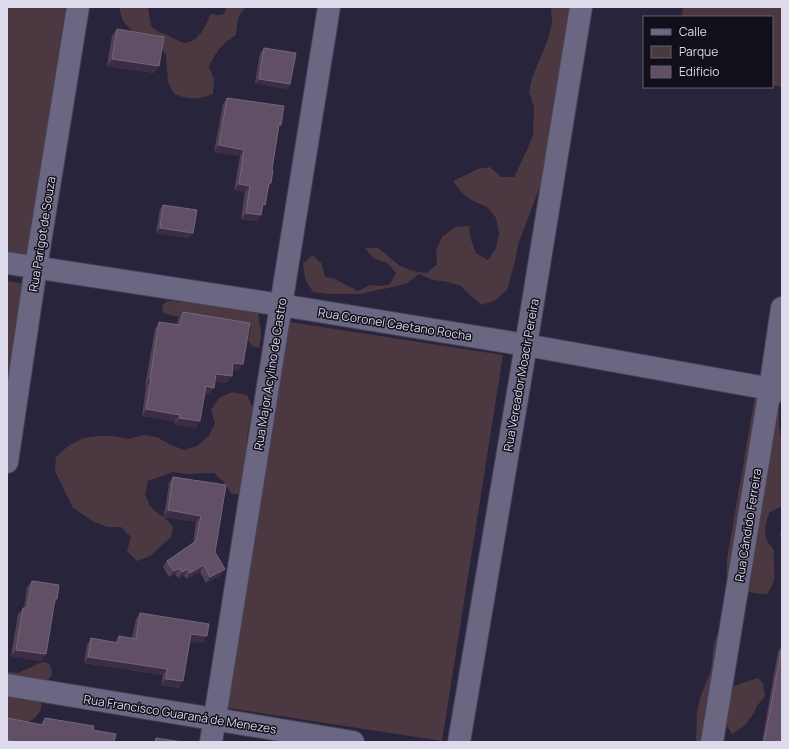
<svg xmlns="http://www.w3.org/2000/svg" width="789" height="749" viewBox="0 0 789 749" font-family="Manrope,sans-serif">
  <rect width="100%" height="100%" fill="#28243c"/>
  <path fill="#4c3840" d="M7,7h48l13,2 -40,246 -21,-3z
    M119,7h29c0,2 3,17 3,18 3,6 11,8 16,10 5,2 12,7 17,8 14,0 23,-18 26,-29l7,1 7,-1 3,-7h20c-10,6 -10,18 -11,28 -15,10 -19,15 -27,32l5,12 -1,15c-17,6 -22,6 -39,0l-6,-12 -2,-27 -7,-11 -26,-12 -10,-11z
    M551,7h24l-25,153 -32,85 -3,16 -8,29 -11,10 -14,5 -11,-9 -10,-10 -13,-4 -15,-2 -14,-6 -12,9 -13,4 -17,3 -16,4h-33l-15,-2 -8,-13 -2,-16 10,-8 9,9 3,13 8,1 25,13 12,-6 13,1 7,-2 6,-11 -9,-10 -14,-5 -8,-10h13l22,18 13,5 14,2 10,-9 -1,-13 6,-14 13,-10 14,-1 2,14 5,13 12,7 8,-12 3,-15 -3,-15 -9,-11 -14,-6 -12,-9 -8,-11 25,-12 12,-2 11,10h13l13,-27 6,-15 1,-28 -5,-15 3,-14 16,-39 4,-17z
    M683,7h99v80l-10,-2v-68h-90z
    M7,281l17,3 -17,107z
    M188,299l70,13 3,22 -2,14 -7,-2 -4,-6 3,-13 -4,-5 -8,-1 -7,1 -49,-6c-8,1 -13,0 -20,-4l-1,-7 6,-4h6l7,1z
    M283,321l220,34 -61,386 -220,-34z
    M232,392l15,3 6,13 -6,28 -2,58h-13l-8,-12 -10,-9 -27,1 -14,-2 -25,9 -3,13 5,12 10,9 4,2 9,10 -2,10 -21,19 -13,5 -10,-10 4,-14 -10,-10h-13l-14,-5 -21,-14 -18,-37 1,-14 12,-11 16,-8 16,-2h14l14,3 16,-4 13,2 12,7 15,6 13,-4 12,-10 6,-13 -4,-13 8,-12z
    M755,396l20,10 4,5v16l3,15v64l-12,6c-4,9 -7,19 -3,28 1,4 6,7 7,11 0,2 -1,7 0,9 0,16 3,20 -7,34 -10,0 -37,-4 -40,-15 -1,-6 0,-14 0,-20z
    M725,615l3,74 14,-6 16,-5 5,5 2,13 -9,11 -2,6 -8,11 -6,5 -8,5 -8,-13 -13,21h-15l1,-30 3,-14 11,-27 3,-28 3,-8z
    M44,662c4,1 6,2 7,6 4,12 -5,10 -10,17 -3,5 0,11 0,16 2,10 -5,19 -15,21 -6,2 -13,1 -19,1v-51l11,1 22,-10z"/>
  <g fill="none" stroke-linecap="round" stroke-linejoin="round">
    <defs>
      <path id="minor" d="M7,263l274,42 245,40 256,46
        M7,462l29,-195 42,-260
        M7,685l346,57
        M211,742l70,-437 48,-298
        M459,742l67,-397 55,-338
        M712,742l58,-353 12,-81"/>
    </defs>
    <use href="#minor" stroke="#464256" stroke-width="24"/>
    <use href="#minor" stroke="#6b6783" stroke-width="22"/>
  </g>
  <path fill="#524055" d="M117,29l42,37 -5,7 -47,-7 5,-30z
    M264,48l26,36 -3,5 -32,-6 5,-30z
    M227,98l51,30 -6,41 -1,14 -3,6 -6,20 -5,12 -16,-2 4,-27 -11,-2 6,-34 -26,-4 9,-48z
    M163,205l26,33 -33,-5 4,-24z
    M183,312l55,59 -6,-1 -5,13 -12,-2 -6,13h-4l-9,34 -22,-4 1,-3 -33,-5 4,-30h-1l10,-57 4,-7 18,3 1,-6z
    M173,477l53,8 -11,67 6,23 -15,8 -6,-11 -14,7 -2,-4 -6,3 -3,-4 -6,3 -6,-10 4,-6 26,-18 3,-21 -32,-5 5,-34z
    M782,522v14h-2z
    M32,581l25,18 -3,5 -13,57 -30,-5 7,-42 6,-6 3,-21z
    M140,613l63,30 -13,-2 -11,47 -18,-3 2,-10 -79,-12 3,-18 4,-7 24,4 4,-6 13,2 4,-19z
    M782,641v101h-20l16,-91 3,-4z
    M45,718l48,12 -52,-6z"/>
  <path fill="#3b2e44" d="M112,59l47,7 -5,7 -47,-7z
    M259,79l31,5 -3,5 -32,-6z
    M219,145l25,5 -4,6 -26,-4z
    M269,183h2l-4,7z
    M239,184l11,2 -5,6 -11,-2z
    M246,213l15,2 -4,6 -16,-2z
    M160,228l33,5 -4,5 -33,-5z
    M233,363l10,1 -5,7 -9,-1z
    M216,374l16,2 -5,7 -16,-2z
    M150,379h1l-5,7h-1z
    M206,386l8,2 -5,6 -7,-1z
    M146,409l34,6 -5,6 -33,-5z
    M179,418l21,3 -4,7 -22,-4z
    M168,510l33,6 -5,6 -32,-5z
    M204,565l-4,7 -14,7 4,-6z
    M180,568l-5,6 -6,3 5,-6z
    M188,569l-4,6 -6,3 4,-6z
    M225,569l-4,6 -15,8 4,-6z
    M191,634l16,2 -4,7 -16,-3z
    M16,650l30,4 -5,7 -30,-5z
    M88,657l79,12 -4,6 -79,-12z
    M166,679l17,2 -4,7 -18,-3z
    M7,740l10,2h-10z"/>
  <path fill="#615065" stroke="#74667a" d="M117,29l47,8 -5,29 -47,-7z
    M264,48l32,5 -6,31 -31,-5z
    M227,98l57,8 -3,19h-2l-7,44 1,1 -2,13h-2l-4,22 -2,-1 -2,11 -15,-2 4,-27 -11,-2 5,-34 -25,-5z
    M163,205l34,5 -4,23 -33,-5z
    M183,312l67,11 -7,41 -10,-1 -1,13 -16,-2 -2,14 -8,-2 -6,35 -21,-3 1,-3 -34,-6 5,-30h-1l9,-57 21,3z
    M173,477l53,8 -11,67 10,17 -15,8 -6,-12 -14,8 -2,-4 -6,3 -2,-4 -6,3 -7,-10 29,-20 5,-25 -33,-6z
    M32,581l27,4 -2,14h-2l-9,55 -30,-4 7,-42h4z
    M140,613l69,11 -2,12 -16,-2 -8,47 -17,-2 1,-10 -79,-12 3,-19 27,5 1,-7 17,3z
    M782,646v96h-18z
    M7,718l36,7 2,-7 49,8 -1,4 23,4 -2,8h-97l-10,-2z
    M156,738l27,4h-28z"/>
  <g text-anchor="middle" dominant-baseline="central" stroke-width="3" stroke-linejoin="round" paint-order="stroke">
    <g font-size="12" fill="#dcdaeb" stroke="#100f1a">
      <text transform="translate(42 234) rotate(-81)">Rua Parigot de Souza</text>
      <text transform="translate(395 324) rotate(9)">Rua Coronel Caetano Rocha</text>
      <text transform="translate(270 374) rotate(-81)">Rua Major Acylino de Castro</text>
      <text transform="translate(521 375) rotate(-80)">Rua Vereador Moacir Pereira</text>
      <text transform="translate(748 525) rotate(-81)">Rua Cândido Ferreira</text>
      <text transform="translate(180 714) rotate(9)">Rua Francisco Guaraná de Menezes</text>
    </g>
  </g>
  <rect width="789" height="749" fill="none" stroke="#dcdaeb" stroke-width="16"/>
  <rect x="643" y="16" width="130" height="72" fill="#100f1a" stroke="#62606e"/>
  <rect x="651" y="29" width="20" height="6" fill="#6b6783" stroke="#62606e"/>
  <text x="679" y="36" font-size="12" fill="#dcdaeb">Calle</text>
  <rect x="651" y="46" width="20" height="12" fill="#4c3840" stroke="#62606e"/>
  <text x="679" y="56" font-size="12" fill="#dcdaeb">Parque</text>
  <rect x="651" y="66" width="20" height="12" fill="#615065" stroke="#62606e"/>
  <text x="679" y="76" font-size="12" fill="#dcdaeb">Edificio</text>
</svg>
